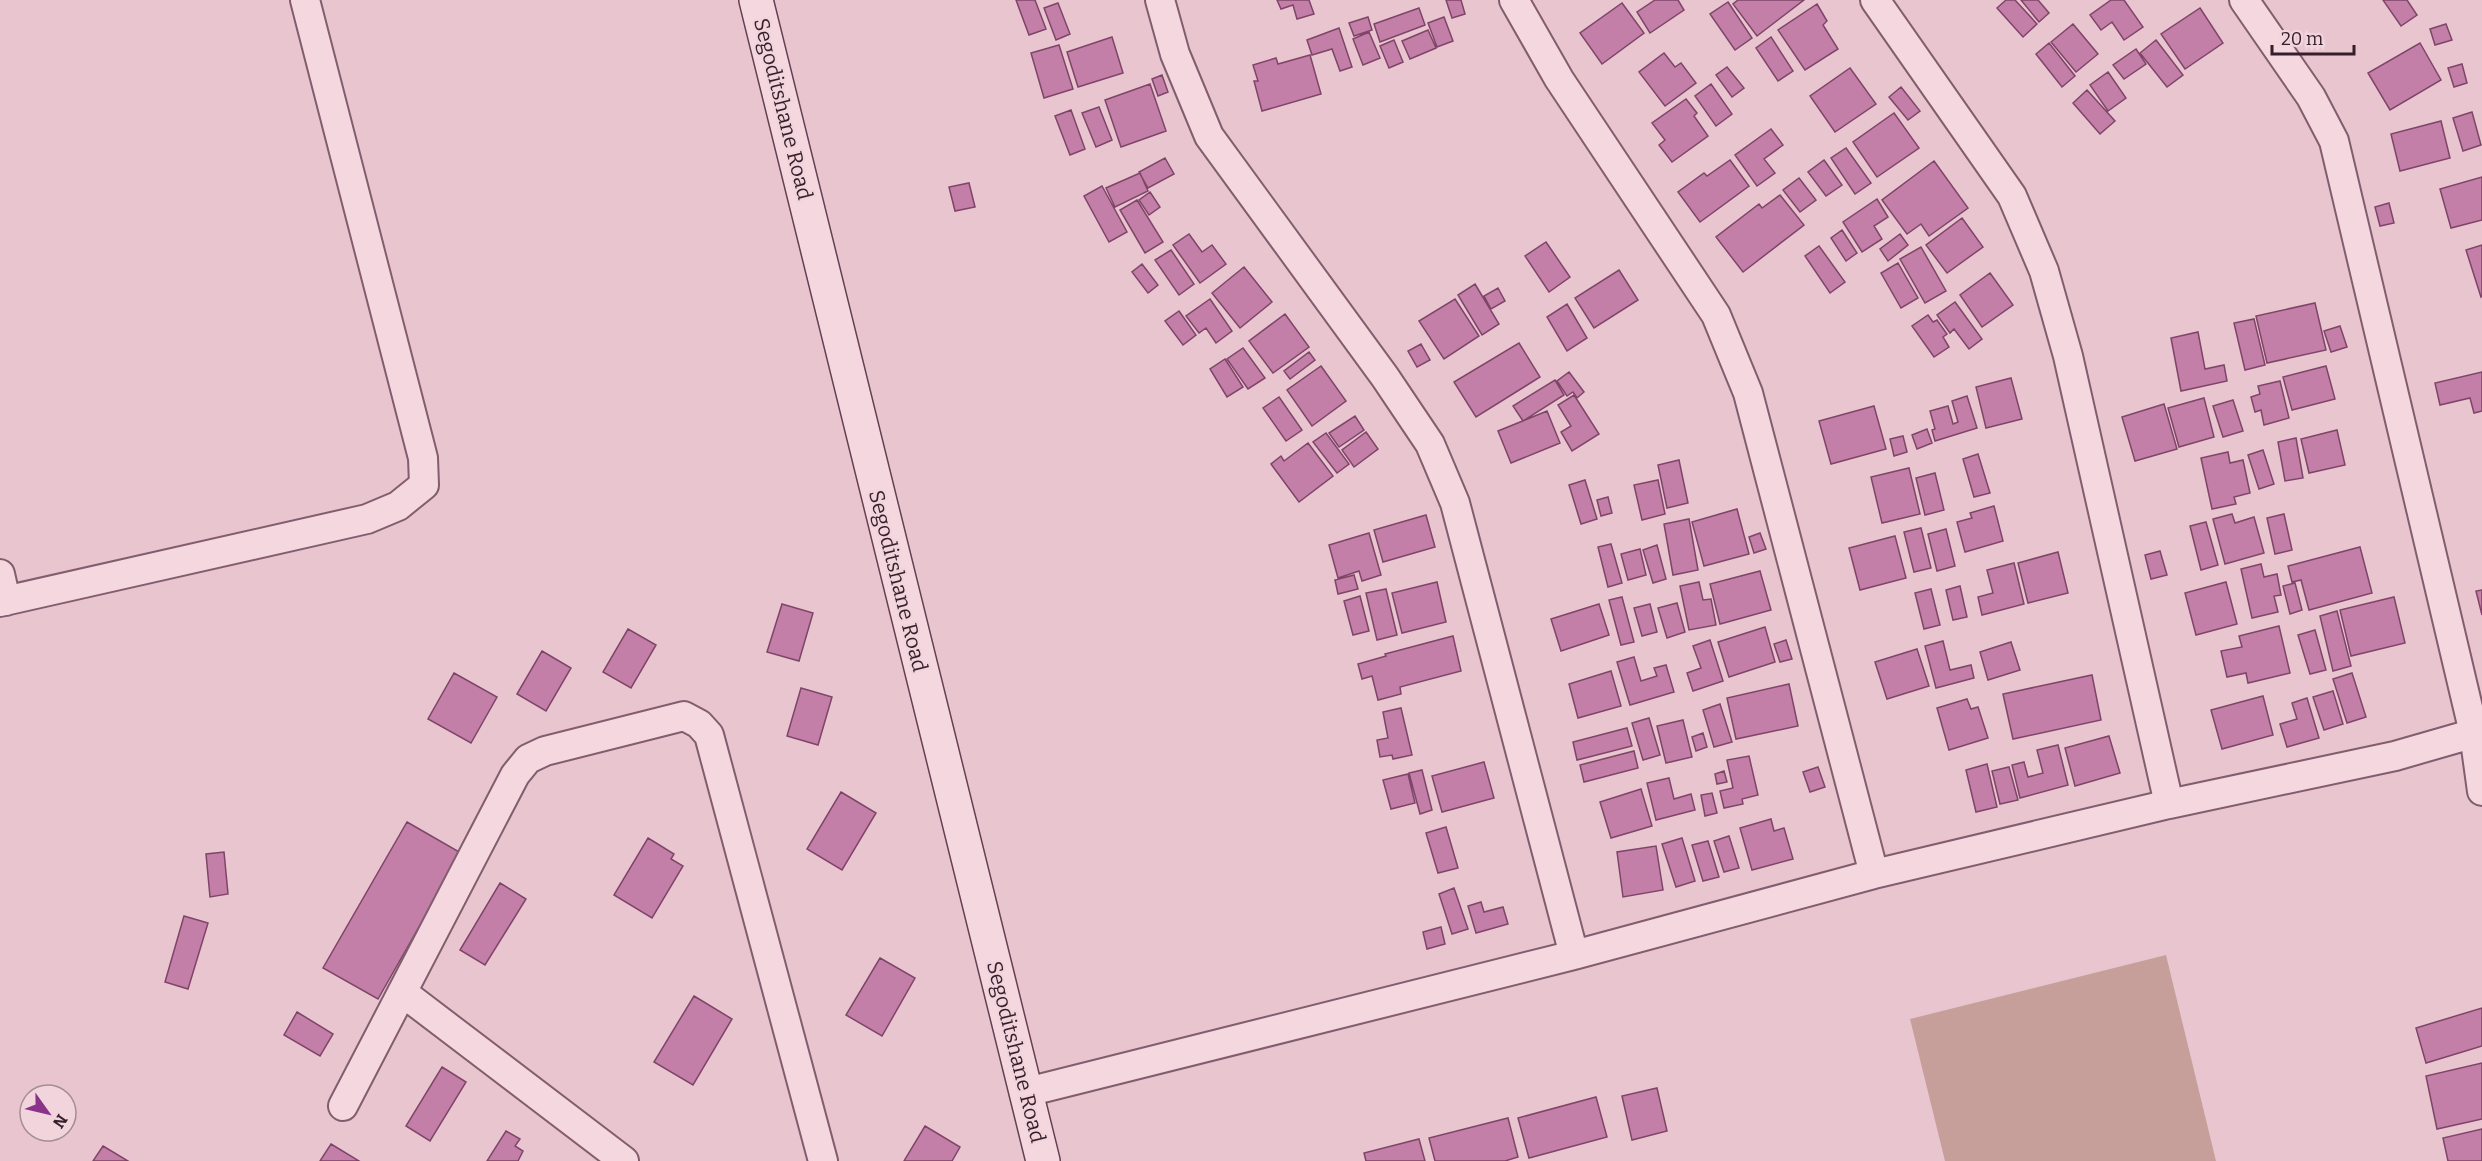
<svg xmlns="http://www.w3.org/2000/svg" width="2482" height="1161" viewBox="0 0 2482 1161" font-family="Bitter,serif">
  <rect width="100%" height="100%" fill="#e9c5d0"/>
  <path fill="#c69f9a" d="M2166,955l50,206h-271l-35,-142z"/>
  <path fill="#c37fa7" stroke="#7f4568" stroke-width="1.5" d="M1016,0h19l11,29 -17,6z
    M1277,0h32l5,14 -17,5 -4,-14 -12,4z
    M1446,0h15l4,14 -13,4z
    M1655,0h23l6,10 -34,23 -13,-21z
    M1738,0h66l-47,36 -24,-32z
    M2006,0h9l22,24 -14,13 -26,-29z
    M2021,0h17l11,13 -10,9z
    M2111,0h13l19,27 -19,13 -12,-18 -11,8 -11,-15z
    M2383,0h24l10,15 -16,11z
    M1728,2l24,36 -17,12 -25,-36z
    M1058,3l12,31 -14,6 -12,-32z
    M1622,3l22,30 -42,31 -22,-31z
    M1817,4l10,17 -4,4 15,24 -33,21 -27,-40z
    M1419,8l6,17 -45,17 -6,-18z
    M2200,8l23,35 -38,26 -24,-35z
    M1368,17l4,13 -18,6 -5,-13z
    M1444,17l9,24 -16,6 -9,-24z
    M2073,24l25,30 -22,18 -25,-30z
    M2446,24l6,16 -17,5 -5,-16z
    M1339,28l13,39 -12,4 -8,-22 -20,6 -5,-15z
    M1428,30l8,18 -26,11 -8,-18z
    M1369,32l11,26 -17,7 -10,-26z
    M1112,37l11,36 -45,14 -11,-35z
    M1771,37l22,34 -15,10 -22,-33z
    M1394,40l9,22 -14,6 -9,-22z
    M2156,40l27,35 -16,12 -27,-34z
    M2049,43l26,33 -13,11 -26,-33z
    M2420,43l21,37 -51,30 -22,-37z
    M1059,45l14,44 -29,9 -13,-45z
    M2136,49l10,15 -22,15 -11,-14z
    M1664,53l11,14 6,-4 15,20 -31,23 -26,-34z
    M1310,55l11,39 -59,17 -8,-30h4l-5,-16 23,-7 2,6z
    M2462,64l5,19 -13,4 -6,-19z
    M1727,67l17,21 -12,9 -16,-22z
    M1850,68l26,36 -41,28 -25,-36z
    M2108,72l18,26 -18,13 -18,-26z
    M1162,75l6,17 -10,4 -6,-17z
    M1150,84l16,47 -45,16 -16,-47z
    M1711,84l21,30 -16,12 -21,-30z
    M1901,87l19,24 -12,9 -19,-23z
    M2087,90l28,31 -15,13 -27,-31z
    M1686,99l11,14 -3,3 14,20 -36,26 -13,-17 6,-5 -13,-17z
    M1099,107l13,33 -16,7 -14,-34z
    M1071,110l14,39 -15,6 -15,-39z
    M2472,112l9,33 -18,6 -10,-33z
    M1894,113l25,35 -42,29 -24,-35z
    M2441,121l9,37 -50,13 -9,-37z
    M1771,129l12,16 -19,14 11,14 -18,13 -22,-31z
    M1846,148l25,35 -16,11 -24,-36z
    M1165,158l9,16 -26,14 -9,-16z
    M1730,160l19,26 -49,36 -22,-30 26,-19 3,3z
    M1824,160l18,25 -16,11 -18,-24z
    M1934,161l34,47 -39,28 -8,-12 -14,10 -25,-34z
    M1140,173l8,18 -33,16 -9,-19z
    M2482,177v43l-31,8 -11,-39z
    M1799,178l17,22 -16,12 -17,-22z
    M969,183l6,24 -20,4 -6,-24z
    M1102,186l25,46 -18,10 -25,-46z
    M1150,192l10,15 -11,8 -10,-15z
    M1780,195l24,30 -61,47 -27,-35 43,-33 3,4z
    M1877,199l11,18 -14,9 8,13 -20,13 -19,-30z
    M1137,200l26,42 -18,11 -25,-43z
    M2389,203l5,20 -14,3 -5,-19z
    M1962,218l21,29 -36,26 -21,-28z
    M1842,230l15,23 -11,8 -15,-23z
    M1189,234l13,18 10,-7 14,19 -26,19 -27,-38z
    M1900,234l8,11 -20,16 -8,-12z
    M1546,242l24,35 -21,15 -24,-36z
    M2482,245v51l-1,1 -15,-47z
    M1819,246l26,36 -15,11 -25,-37z
    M1921,247l25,44 -21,12 -25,-44z
    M1171,250l23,34 -15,11 -24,-35z
    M1898,263l20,35 -17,10 -20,-35z
    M1142,264l16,21 -10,8 -16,-21z
    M1244,267l28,35 -32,26 -28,-35z
    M1619,270l19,30 -44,28 -19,-30z
    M1990,273l23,32 -31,22 -22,-32z
    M1475,284l24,40 -17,11 -24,-40z
    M1498,288l7,13 -14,8 -7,-13z
    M1210,299l22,32 -16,12 -10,-15 -7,5 -13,-17z
    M1455,299l24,37 -35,23 -25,-38z
    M1955,302l27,37 -13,10 -15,-20 -4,4 -13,-18z
    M2315,303l11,47 -59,13 -11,-47z
    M1567,304l20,34 -20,13 -20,-34z
    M1179,311l17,24 -13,10 -18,-24z
    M1285,314l24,33 -36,26 -24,-32z
    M1928,315l5,7 4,-2 10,14 -4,3 6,10 -15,10 -22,-31z
    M2254,319l11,46 -20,5 -11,-47z
    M2340,326l7,21 -16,5 -7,-21z
    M2198,332l7,37 19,-4 3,16 -46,10 -10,-53z
    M1519,343l21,34 -64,40 -22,-35z
    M1421,344l9,16 -13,7 -9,-16z
    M1243,348l22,30 -17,11 -21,-30z
    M1309,352l6,8 -25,19 -6,-8z
    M1225,359l18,28 -16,10 -17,-28z
    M1321,366l25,35 -34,25 -25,-36z
    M2326,366l9,33 -43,11 -9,-33z
    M1569,372l15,20 -7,6 -4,-6 -6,4 -10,-15z
    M2482,372v39l-8,2 -4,-15 -30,7 -5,-22z
    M2011,378l11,41 -36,9 -10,-41z
    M1555,380l9,15 -41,26 -10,-15z
    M2280,381l9,37 -25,7 -3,-15 -6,2 -4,-15 9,-3 -2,-8z
    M1574,395l25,39 -27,17 -11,-19 10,-6 -13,-21z
    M1967,396l10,32 -42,13 -3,-11 3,-1 -5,-18 18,-5 5,18 5,-2 -6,-21z
    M1279,397l23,33 -16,11 -23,-33z
    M2204,398l10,39 -35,10 -11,-39z
    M2233,400l10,31 -20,6 -10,-31z
    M2164,404l13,45 -42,12 -13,-44z
    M1874,406l12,43 -55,15 -12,-43z
    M1547,411l13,32 -49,20 -13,-32z
    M1355,416l9,14 -25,17 -10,-14z
    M1927,429l5,14 -15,6 -5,-14z
    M2337,430l8,35 -36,8 -8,-34z
    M1366,432l12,17 -24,18 -12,-17z
    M1326,433l23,31 -12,9 -24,-31z
    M1903,436l4,16 -13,4 -4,-17z
    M2296,438l7,40 -18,3 -7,-39z
    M1308,443l25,33 -34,26 -28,-38 10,-8 3,5z
    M2263,450l11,34 -15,5 -11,-34z
    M2228,452l2,11 13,-3 7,33 -16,4 2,7 -24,5 -11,-51z
    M1978,454l12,39 -16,4 -11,-38z
    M1679,460l9,43 -21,5 -9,-43z
    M1909,468l11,46 -38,9 -11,-46z
    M1935,473l9,37 -19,5 -9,-37z
    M1585,480l12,39 -16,5 -12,-39z
    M1658,480l7,34 -23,6 -8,-35z
    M1608,497l4,16 -11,3 -4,-16z
    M1994,506l9,35 -38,11 -8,-30 15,-4 -2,-5z
    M1737,509l12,45 -45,12 -12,-44z
    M2232,514l3,9 19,-6 10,36 -39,11 -12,-45z
    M2284,514l8,36 -17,4 -8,-36z
    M1426,515l9,32 -52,15 -9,-32z
    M1689,519l9,51 -25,5 -9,-51z
    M2206,522l12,43 -17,5 -11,-44z
    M1921,528l10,40 -17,4 -10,-40z
    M1946,529l9,37 -18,5 -9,-37z
    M1369,533l12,42 -19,6 -3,-10 -21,7 -9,-33z
    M1760,533l6,16 -12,4 -5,-16z
    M1895,536l11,42 -46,12 -11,-42z
    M1611,544l11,39 -14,4 -10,-40z
    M1657,545l9,34 -13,4 -10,-33z
    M2360,547l12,46 -63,17 -8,-30 -9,2 -4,-16z
    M1640,549l6,26 -18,5 -7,-26z
    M2160,551l7,24 -16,4 -6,-24z
    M2058,552l10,41 -40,10 -10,-40z
    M2014,563l10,41 -42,11 -4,-18 15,-4 -6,-23z
    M2261,564l3,13 13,-3 4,21 -7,1 4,16 -26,6 -11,-49z
    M1760,571l11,39 -51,14 -10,-40z
    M1354,575l4,14 -20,5 -3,-14z
    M1437,582l9,40 -44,11 -10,-40z
    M1699,582l4,18 8,-1 5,26 -27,5 -9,-44z
    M2226,582l11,42 -41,11 -11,-42z
    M2295,583l7,27 -12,4 -7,-28z
    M1960,586l7,31 -14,3 -7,-30z
    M1386,589l11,46 -20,5 -11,-47z
    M1931,589l9,36 -16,4 -9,-36z
    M2482,590v25l-6,-24z
    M1360,596l9,35 -16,4 -9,-34z
    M1622,597l12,45 -13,3 -12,-45z
    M2394,597l11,46 -54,13 -11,-46z
    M1677,603l8,29 -18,6 -9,-30z
    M782,604l31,9 -14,48 -32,-9z
    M1599,604l10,31 -48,16 -10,-32z
    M1650,604l7,28 -15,4 -8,-28z
    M2337,611l14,55 -18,5 -13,-55z
    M2279,626l11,47 -42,10 -2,-10 -19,4 -6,-26 21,-4 -3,-11z
    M1765,627l10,35 -46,15 -11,-35z
    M628,629l28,16 -25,43 -28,-16z
    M2315,630l11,40 -16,4 -12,-39z
    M1453,636l8,35 -61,16 1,7 -23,6 -6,-24 -10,3 -4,-15 28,-8 -1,-2z
    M1710,640l13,41 -30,10 -6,-18 14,-5 -8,-22z
    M1786,640l6,19 -12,3 -6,-18z
    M1943,641l7,29 21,-5 3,13 -38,10 -11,-42z
    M2011,642l9,28 -32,10 -8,-28z
    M1917,649l12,37 -42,13 -12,-37z
    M542,651l29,17 -25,43 -29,-17z
    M1634,657l7,24 16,-5 -3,-8 12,-3 8,27 -44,13 -13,-43z
    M1611,671l10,35 -43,12 -9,-34z
    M454,673l43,24 -26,46 -43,-24z
    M2352,673l14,44 -19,6 -14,-44z
    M2092,675l9,45 -88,19 -10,-45z
    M1789,684l9,42 -62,13 -9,-41z
    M801,688l31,9 -14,48 -31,-9z
    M2333,691l10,33 -19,6 -11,-33z
    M2263,696l10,39 -51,14 -11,-39z
    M2307,698l12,40 -32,9 -7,-23 17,-5 -5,-16z
    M1967,699l4,10 7,-2 10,31 -39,12 -12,-42z
    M1720,704l12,38 -18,5 -11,-37z
    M1401,708l11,47 -19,4 -1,-4 -12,2 -3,-17 11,-2 -5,-26z
    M1649,718l11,37 -17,5 -11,-37z
    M1683,720l9,37 -26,6 -9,-37z
    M1627,728l5,18 -55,14 -4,-18z
    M1703,733l4,14 -11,4 -4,-14z
    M2109,736l11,37 -45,13 -10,-38z
    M2058,745l10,40 -48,13 -8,-33 12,-3 4,15 15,-4 -6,-23z
    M1634,751l4,17 -54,14 -4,-17z
    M1749,756l9,39 -16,4 1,5 -19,4 -4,-17 13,-3 -6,-28z
    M1484,762l10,36 -52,14 -10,-36z
    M1987,764l10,43 -21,5 -10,-42z
    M1818,767l7,20 -15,5 -7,-20z
    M2009,767l9,33 -18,4 -8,-33z
    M1422,770l10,40 -12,4 -11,-41z
    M1724,771l3,11 -10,2 -2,-10z
    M1408,774l7,29 -24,6 -8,-29z
    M1669,778l5,21 17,-5 4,16 -39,10 -9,-37z
    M1641,789l11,37 -41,12 -11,-36z
    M841,792l35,21 -34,57 -35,-21z
    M1712,793l5,20 -12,3 -4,-21z
    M1771,819l3,12 10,-3 9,31 -41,11 -12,-42z
    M407,822l54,31 -83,146 -55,-31z
    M1446,827l12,41 -20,5 -12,-40z
    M1729,836l10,32 -15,4 -10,-31z
    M648,838l26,16 -3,5 12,7 -31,52 -38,-23z
    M1682,838l13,43 -19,6 -14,-43z
    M1708,841l11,36 -16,4 -11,-36z
    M1656,846l7,44 -40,7 -6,-45z
    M224,852l4,42 -18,3 -4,-43z
    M500,883l26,16 -41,66 -25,-15z
    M1454,888l14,41 -16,5 -13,-40z
    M1481,902l3,10 19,-5 5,17 -32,9 -8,-27z
    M184,916l24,7 -20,66 -23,-7z
    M1441,927l4,17 -18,5 -4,-17z
    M880,958l35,20 -33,58 -36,-21z
    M694,996l38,23 -39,66 -39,-23z
    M2482,1008v38l-56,17 -10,-35z
    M297,1012l36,22 -13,22 -36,-21z
    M2482,1063v56l-45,10 -11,-53z
    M442,1067l24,15 -36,59 -24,-15z
    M1657,1088l10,43 -35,9 -10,-44z
    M1596,1097l11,40 -78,21 -11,-40z
    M1508,1118l10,39 -13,4h-70l-6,-23z
    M925,1126l35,21 -8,14h-48z
    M2482,1129v32h-34l-5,-23z
    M506,1131l14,8 -5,7 8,5 -5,10h-31z
    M1419,1139l6,22h-59l-2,-8z
    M331,1144l28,17h-39z
    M103,1146l25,15h-35z"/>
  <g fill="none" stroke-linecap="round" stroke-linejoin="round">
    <defs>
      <path id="street" d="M1160,0l15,54 34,82 176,241 45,67 25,59 119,452
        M1514,0l45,79 157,236 32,78 126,481
        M1875,0l137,196 32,75 24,85 101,448
        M2244,0l67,97 23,44 140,592 8,58
        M0,574l6,27
        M0,602l367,-83 31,-13 26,-21 -1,-27 -118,-458
        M402,992l222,169
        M1027,1092l547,-137 300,-81 295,-70 226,-48 87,-25
        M343,1106l172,-331 13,-16 17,-8 139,-35 15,8 10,11 114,426"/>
      <path id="secondary" d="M756,0l287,1161"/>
    </defs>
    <use href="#street" stroke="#825d6e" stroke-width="32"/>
    <use href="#secondary" stroke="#644052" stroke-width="36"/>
    <use href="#street" stroke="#f5d7e0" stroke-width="28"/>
    <use href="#secondary" stroke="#f5d7e0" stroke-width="33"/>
  </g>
  <g text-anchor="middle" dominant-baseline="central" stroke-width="4.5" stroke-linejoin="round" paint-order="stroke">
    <g font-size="21" fill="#341f2a" stroke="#f1d4dc">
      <text transform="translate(783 109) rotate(76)">Segoditshane Road</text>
      <text transform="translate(898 581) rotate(76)">Segoditshane Road</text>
      <text transform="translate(1016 1052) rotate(76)">Segoditshane Road</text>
    </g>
  </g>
  <g transform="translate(48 1113) rotate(124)"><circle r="28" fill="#f1d4dc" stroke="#a58c95" stroke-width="1.5"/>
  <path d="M0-4.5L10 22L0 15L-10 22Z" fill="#8a338b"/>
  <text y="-9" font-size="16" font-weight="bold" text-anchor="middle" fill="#341f2a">N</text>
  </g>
  <path d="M2272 45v9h82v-9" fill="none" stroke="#341f2a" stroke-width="3"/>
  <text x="2281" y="45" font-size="18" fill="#341f2a" stroke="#f1d4dc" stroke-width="4.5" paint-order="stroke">20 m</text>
</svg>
